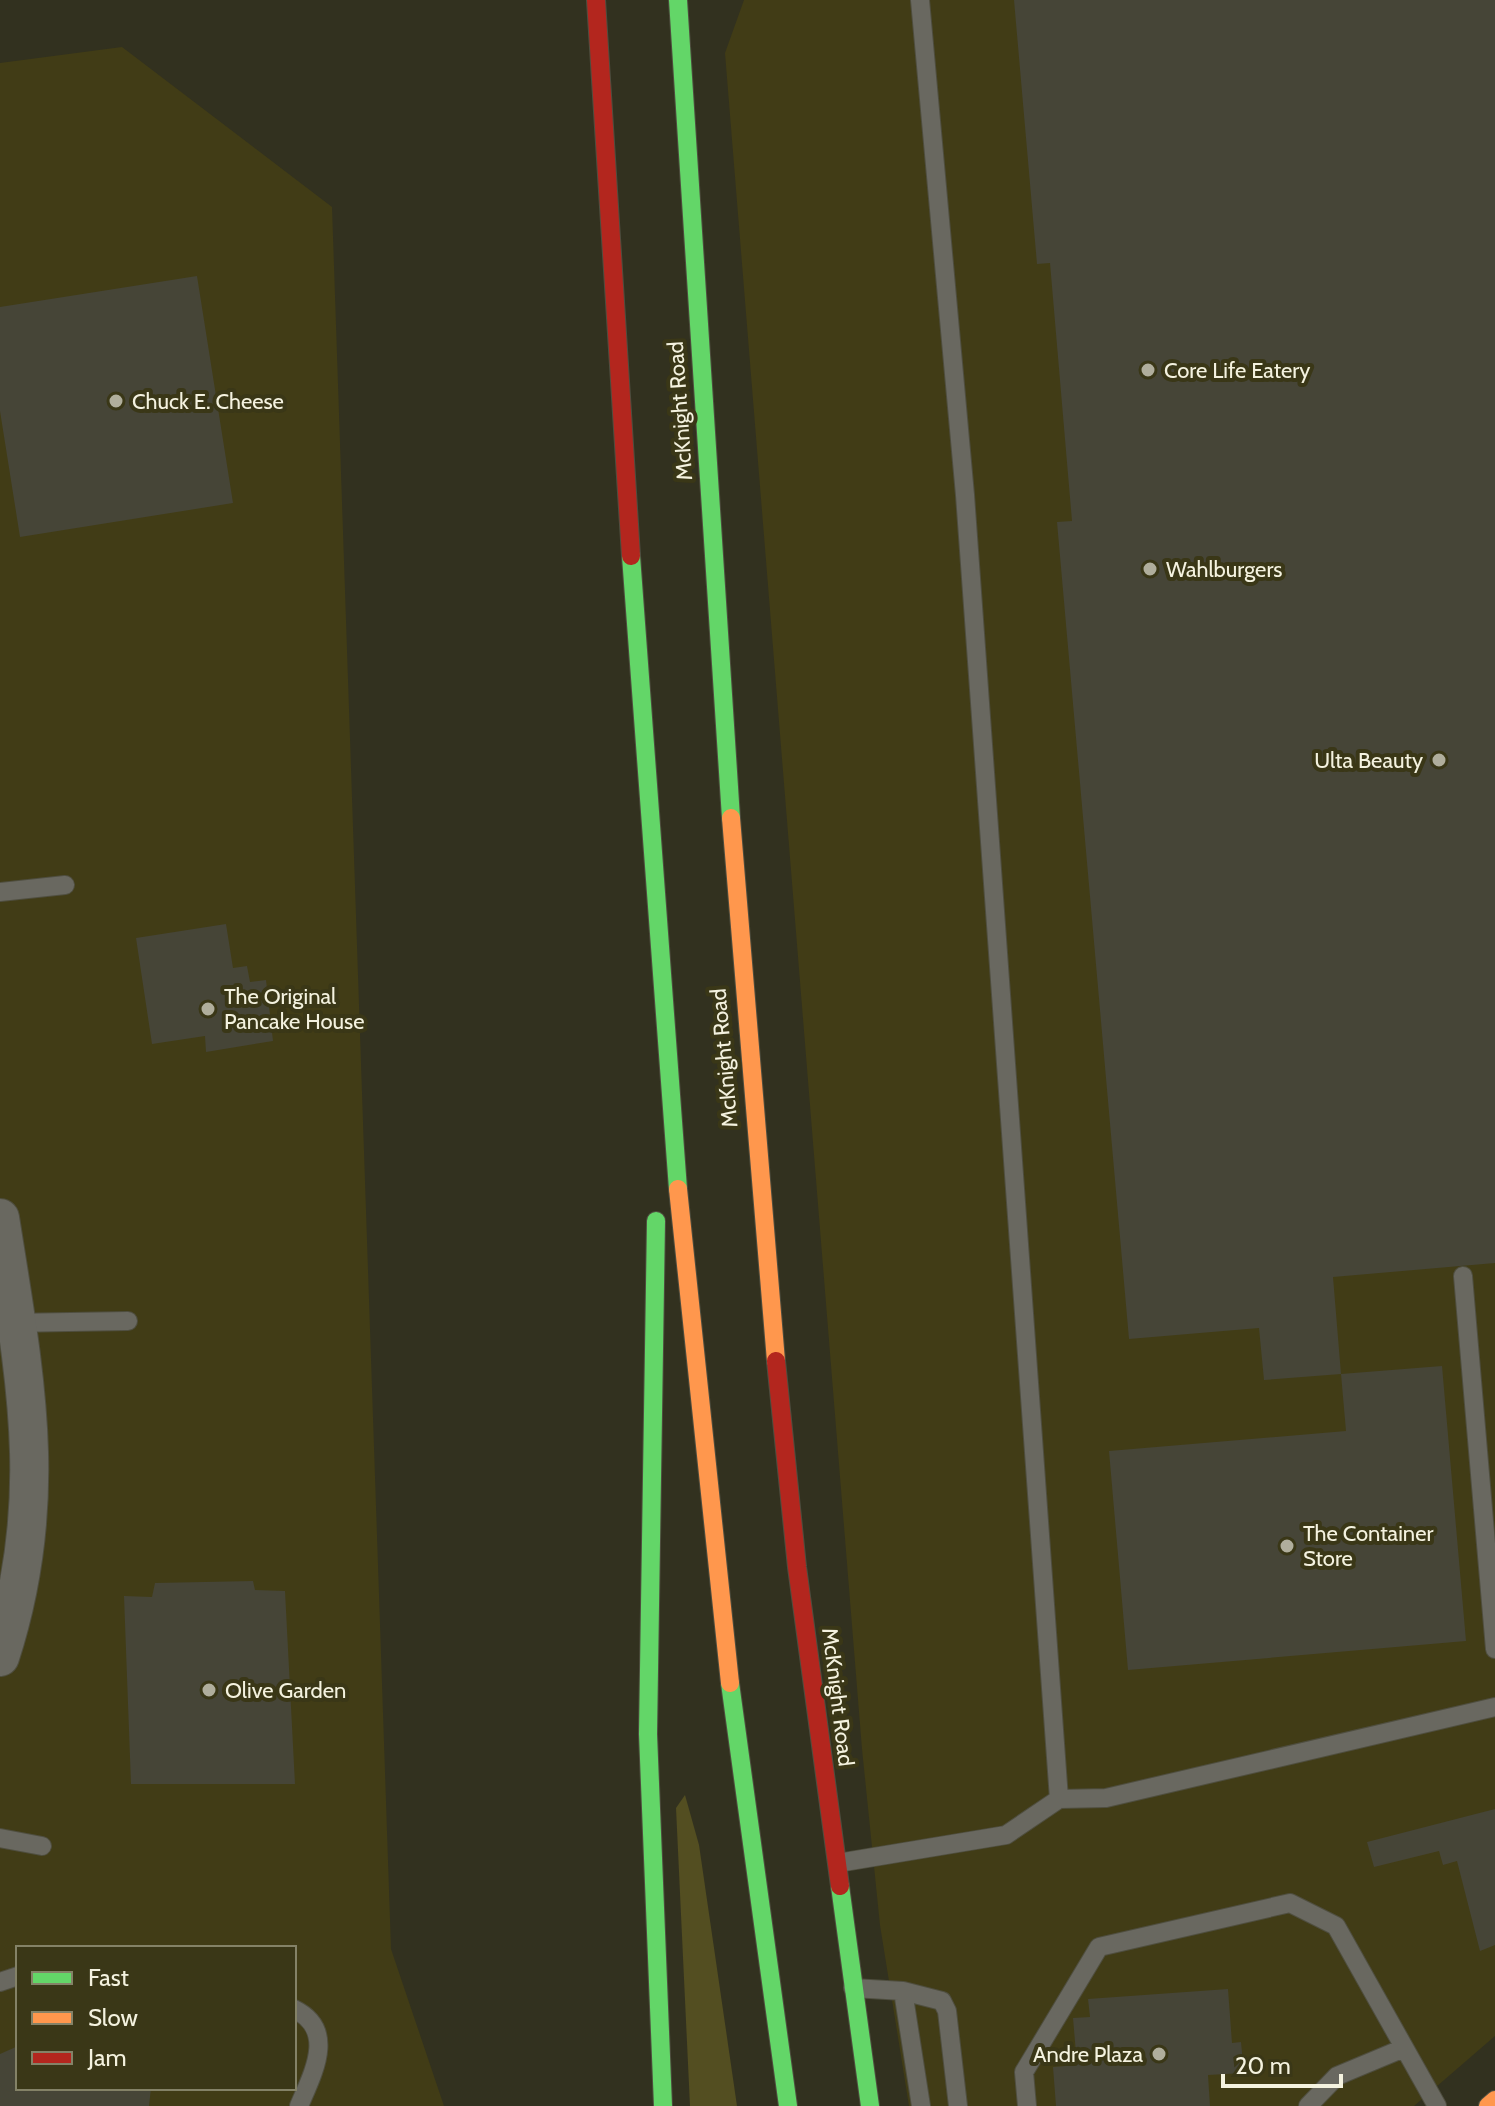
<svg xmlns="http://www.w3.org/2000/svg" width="1495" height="2106" viewBox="0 0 1495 2106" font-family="Cabin,sans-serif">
  <rect width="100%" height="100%" fill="#32311f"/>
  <path fill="#413c16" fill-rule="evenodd" d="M744,0h751v2036l-81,70h-505l-29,-181 -18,-176 -137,-1696z
    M122,47l210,160 59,1742 53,157h-444v-2043zM18,1948h276v140h-276z"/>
  <path fill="#534e21" d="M685,1795l14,50 38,261h-47l-14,-298z"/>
  <path fill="#464537" d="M1014,0h481v1263l-162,14 8,97 -77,6 -5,-52 -130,11 -72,-817 15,-1 -22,-258 -13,1z
    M197,276l36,227 -213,34 -20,-126v-104z
    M226,924l7,44 14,-2 3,16 16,-2 7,61 -67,11 -1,-16 -53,8 -16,-106z
    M1442,1366l24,275 -338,29 -19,-219 237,-20 -5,-57z
    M253,1581l2,9 30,1 10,193h-164l-7,-188 28,1 3,-14z
    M1495,1809v136l-15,6 -23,-90 -14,4 -4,-14 -65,16 -7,-25z
    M1228,1989l4,54 9,-1 3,31 -36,2 2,31h-154l-3,-39 24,-2 -4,-47 17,-1 -2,-18z
    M18,2046v42h133l-2,18h-149v-52z"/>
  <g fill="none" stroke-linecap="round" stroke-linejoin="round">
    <defs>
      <path id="lane" d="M920,0l45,495 94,1304
        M0,892l65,-7
        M1463,1276l32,373
        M11,1323l117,-2
        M0,1838l42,8
        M838,1863l168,-28 53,-36 47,-1 389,-91
        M0,1982l18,-6
        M853,1988l50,3 39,10 5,10 11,95
        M903,1991l18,115
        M294,2009c43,21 19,64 5,97
        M1027,2106l-3,-34 75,-125 191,-44 46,23 101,180
        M1308,2106l29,-30 67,-28"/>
      <path id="street" d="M0,1218c25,158 51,282 0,439"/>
      <path id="fast" d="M678,0l53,818
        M631,556l47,633
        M656,1221l-8,513 15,372
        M730,1683l58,423
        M840,1886l30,220"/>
      <path id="slow" d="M731,818l45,543
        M678,1189l52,494
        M1488,2106l7,-6"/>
      <path id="jam" d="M596,0l35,556
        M776,1361l21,206 43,319"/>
    </defs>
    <use href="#lane" stroke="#4f4e3f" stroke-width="20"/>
    <use href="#street" stroke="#4f4e3f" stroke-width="40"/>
    <use href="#fast" stroke="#4f4e3f" stroke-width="20"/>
    <use href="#slow" stroke="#4f4e3f" stroke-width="20"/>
    <use href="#jam" stroke="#4f4e3f" stroke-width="20"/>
    <use href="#lane" stroke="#696860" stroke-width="18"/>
    <use href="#street" stroke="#696860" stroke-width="38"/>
    <use href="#fast" stroke="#63d668" stroke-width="18"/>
    <use href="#slow" stroke="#ff974d" stroke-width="18"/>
    <use href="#jam" stroke="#b3261e" stroke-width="18"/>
  </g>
  <g fill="#b0ae9c" stroke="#3a3717" stroke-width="3">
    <circle cx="1148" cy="370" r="8"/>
    <circle cx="116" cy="401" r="8"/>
    <circle cx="1150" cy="569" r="8"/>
    <circle cx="1439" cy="760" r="8"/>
    <circle cx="208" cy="1009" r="8"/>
    <circle cx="1287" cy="1546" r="8"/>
    <circle cx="209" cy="1690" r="8"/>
    <circle cx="1159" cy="2054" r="8"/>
  </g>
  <g text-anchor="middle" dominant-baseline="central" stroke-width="8" stroke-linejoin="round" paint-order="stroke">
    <g font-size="22" fill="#f4f2df" stroke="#3a3717" text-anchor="start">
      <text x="1164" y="370">Core Life Eatery</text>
      <text x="132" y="401">Chuck E. Cheese</text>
      <text x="1166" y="569">Wahlburgers</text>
      <text x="1423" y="760" text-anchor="end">Ulta Beauty</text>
      <text x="224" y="996">The Original<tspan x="224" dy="25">Pancake House</tspan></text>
      <text x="1303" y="1533">The Container<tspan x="1303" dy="25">Store</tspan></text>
      <text x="225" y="1690">Olive Garden</text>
      <text x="1143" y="2054" text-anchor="end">Andre Plaza</text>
    </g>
    <g font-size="22" fill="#f4f2df" stroke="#3a3717">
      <text transform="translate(680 411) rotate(-94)">McKnight Road</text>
      <text transform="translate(724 1058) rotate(-95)">McKnight Road</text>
      <text transform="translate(838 1697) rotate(83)">McKnight Road</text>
    </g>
  </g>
  <rect x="16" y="1946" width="280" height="144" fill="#3a3717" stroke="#848267" stroke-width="2"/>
  <rect x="32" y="1972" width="40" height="12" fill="#63d668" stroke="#848267" stroke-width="2"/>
  <text x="88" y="1986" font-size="24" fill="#f4f2df">Fast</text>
  <rect x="32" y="2012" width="40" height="12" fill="#ff974d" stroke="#848267" stroke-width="2"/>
  <text x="88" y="2026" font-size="24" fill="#f4f2df">Slow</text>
  <rect x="32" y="2052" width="40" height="12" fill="#b3261e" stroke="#848267" stroke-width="2"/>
  <text x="88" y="2066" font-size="24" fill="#f4f2df">Jam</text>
  <path d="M1223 2074v12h118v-12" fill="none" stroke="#f4f2df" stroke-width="4"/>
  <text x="1235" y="2074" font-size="24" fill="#f4f2df" stroke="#3a3717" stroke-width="6" paint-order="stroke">20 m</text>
</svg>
